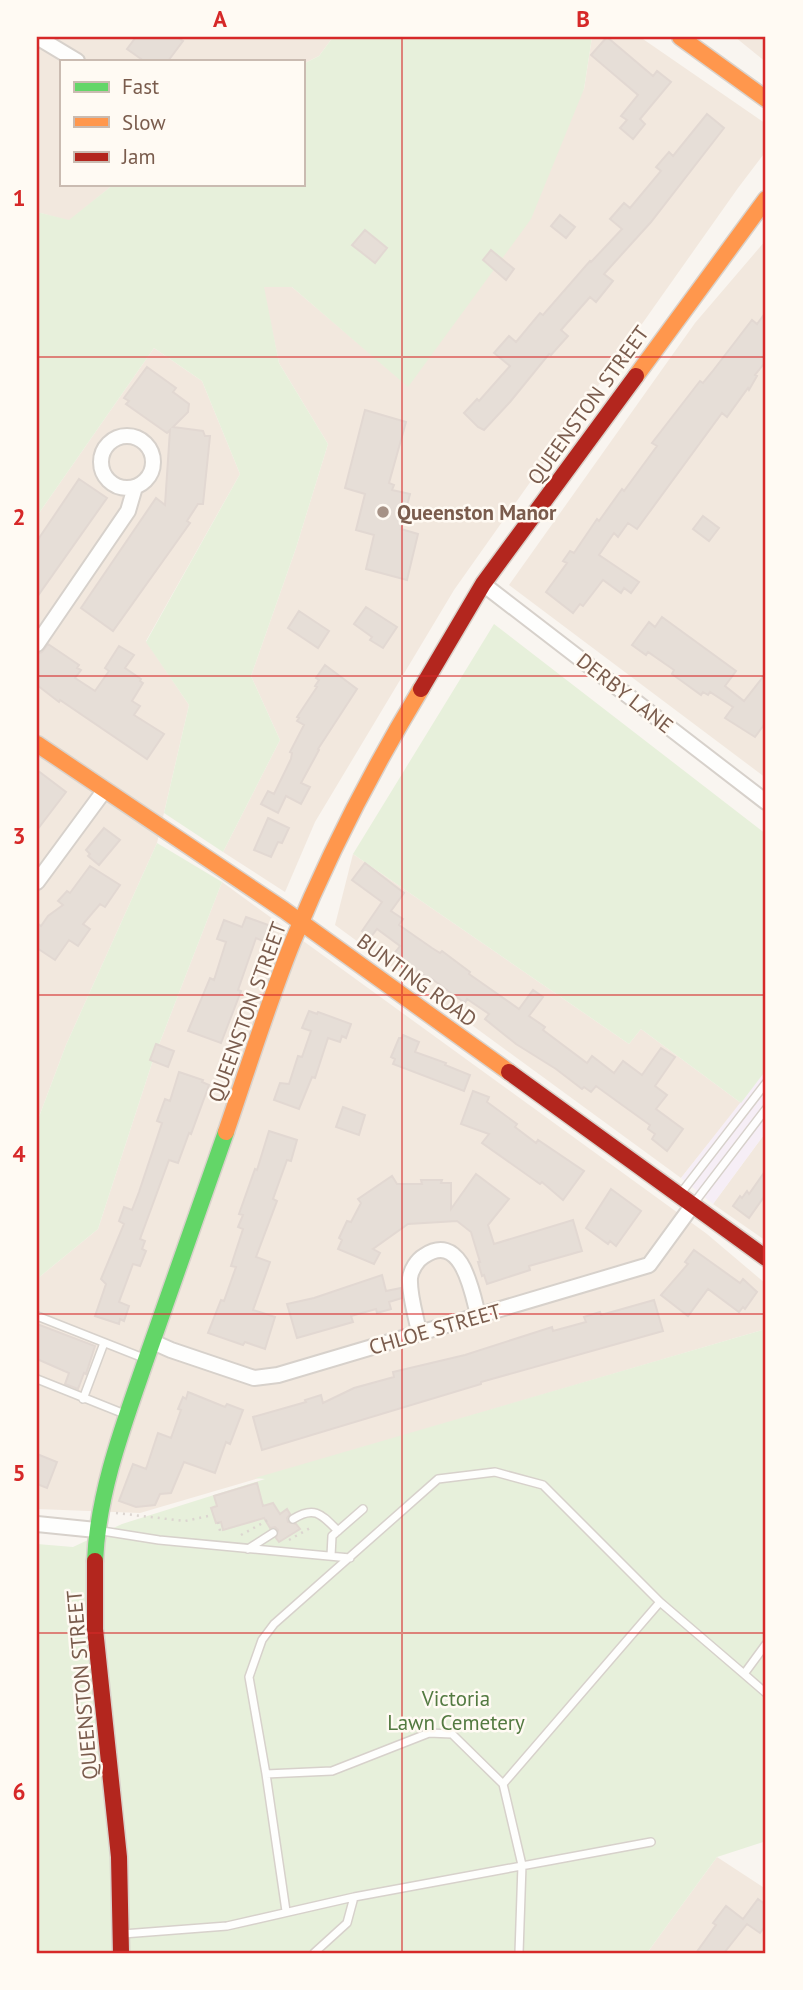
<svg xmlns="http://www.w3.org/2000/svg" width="803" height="1990" viewBox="0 0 803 1990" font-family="'PT Sans',sans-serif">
  <rect width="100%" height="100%" fill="#f9f5f0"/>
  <path fill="#f2e8de" d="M37,37h296l-14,19 -16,8v-3h-242v123h53l-45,37 -32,-9z
    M592,37h48l126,87v27l-28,37 -284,402 -139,232 -30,70 -62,-40 57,-112 -29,-64 45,-128 32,-104 -49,-81 -16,-76h29l116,99 176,-297z
    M735,37h31v25z
    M766,240v538l-257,-193 186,-262z
    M154,348l48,33 38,93 -94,167 43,64 -32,138 -91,202 -29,77v-606z
    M353,854l276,190 12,-15 100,74 -60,75 -346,-253z
    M222,882l485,352 59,50v45l-626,184 -103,-4v-230l61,-50 55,-169z
    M766,1132v109l-53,-37z
    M717,1857l49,32v64h-119z"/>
  <path fill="#f6eef6" d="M766,1070v62l-53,72 -32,-26z"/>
  <path fill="#e7f0db" d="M333,37h259l-8,52 -53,130 -123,168 -116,-100h-28l15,76 49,81 -32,104 -45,128 29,64 -57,112 -59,-39 25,-108 -43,-63 94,-168 -38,-93 -48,-33 -117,168v-304l32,8 45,-36h189v-120l16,-8z
    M494,624l272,210v236l-25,33 -100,-74 -12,15 -276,-190z
    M157,843l65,39 -69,178 -55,169 -61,50v-157l29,-77z
    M766,1329v512l-49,16 -70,96h-610v-409l36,3 49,-23 143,-45 -10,-1z"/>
  <path fill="#e6ded7" stroke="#e2d8d2" stroke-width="2" d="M136,37h41l6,4 -15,20h-24l-17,-12z
    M607,37l46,39 4,-5 14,11 -31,37 5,5 -12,15 -13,-11 7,-8 -6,-4 17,-21 -47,-40z
    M707,114l17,14 -73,94 -47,52 9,7 -17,21 -6,-5 -29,33 7,6 -17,19 -2,-1 -39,48 -26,28 -6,-3 -14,-14 13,-14 2,2 31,-35 -16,-13 15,-17 7,6 24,-29 3,2 47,-54 1,1 31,-33 -12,-10 14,-16 6,5 31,-37 -5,-4 13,-15 4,4z
    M560,215l15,12 -9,11 -15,-12z
    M365,230l22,18 -12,15 -23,-18z
    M491,250l23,19 -8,11 -23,-20z
    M766,312v49l-11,14 2,1 -8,14 -1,-2 -21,29 -5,-4 -85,116 -9,-6 -10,14 -4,-4 -15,22 40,27 -8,11 -7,-5 -3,5 -18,-13 -20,26 -3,-2 -7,9 -27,-21 21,-29 -4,-2 7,-10 4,2 23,-34 2,2 23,-32 2,2 33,-45 -5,-3 48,-62 3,2 9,-11 40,-52 5,4z
    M147,367l29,21 -3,4 16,12 -1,8 -15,15 30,4 2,5h5l-7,68h-5l-11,17 3,2 -77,108 -32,-23 75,-110 9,7 5,-75 -3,3 -41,-29 3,-3 -5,-3z
    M365,410l41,12 -17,61 5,2 -2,5 18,4 -9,35 17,5 -11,46 -41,-11 8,-34 -18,-5 9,-36 -20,-6z
    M79,479l28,19 -70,99v-56z
    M703,516l16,12 -10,13 -16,-12z
    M366,607l31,20 -14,21 -13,-8 2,-3 -18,-13z
    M299,611l30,20 -11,17 -30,-20z
    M662,617l74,54 -11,15 19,15 22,-28v49l-11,15 -30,-19 8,-11 -23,-15 -2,3 -5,-3 -2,3 -29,-21 2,-4 -26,-18 -2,3 -14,-10 17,-23 6,5z
    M48,644l31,21 -2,3 4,2 -6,8 20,13 14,-20 -4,-3 14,-22 15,9 -9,13 16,11 -1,2 3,2 -11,18 8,5 -6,9 30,19 -17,25 -87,-59 -1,2 -22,-17v-31l5,-2z
    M325,665l32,24 -39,60 1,1 -18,33 9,4 -9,17 -15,-8 -8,17 -17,-9 7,-13 6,3 17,-35 1,-6 -2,-1 14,-27 -7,-4 2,-3 -2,-1 20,-30 -2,-1 4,-6 -3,-2z
    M37,770l29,22 -29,38z
    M268,818l21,10 -7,15 -4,-1 -7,15 -17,-7z
    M104,828l16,12 -21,25 -11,-9 2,-2 -4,-4z
    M365,863l39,30 -13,18 12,8 -4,6 33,23 8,5 2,-2 28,21 -1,2 50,35 14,-19 10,7 -14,19 16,11 -2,3 44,33 5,-7 22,17 9,-12 19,14 19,-27 14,9 -20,29 12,9 -11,14 27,20 -16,22 -15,-12 3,-5 -7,-5 2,-4 -32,-23 -22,-16 -5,6 -7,-5 -2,2 -26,-20 -40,-25 -31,-25 4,-5 -22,-15 -2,4 -33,-24 -8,-4 -2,1 -29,-21 7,-9 -23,-17 -7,9 -8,-7 20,-29 -30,-22z
    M90,866l30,19 -15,22 -5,-3 -17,20 7,5 -12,17 -9,-6 -14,20 -18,-12v-25l4,3 7,-10 15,-11 -5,-4 9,-10 3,2z
    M246,917l28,10 -6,16 -12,-5 -18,52 3,1 -20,52 -33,-12 22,-53 4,2 12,-38 -9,-3 7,-19 18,7z
    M309,1011l8,3 1,-2 33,12 -5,14 -4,-2 -2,6 -12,-4 -13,40 -3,-1 -13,32 -25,-9 6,-17 9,1 9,-28 4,1 9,-26 -9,-3z
    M403,1035l16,7 -4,10 31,11 -1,2 25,10 -6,16 -71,-27 2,-5 -4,-2 8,-19h3z
    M156,1044l18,7 -6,16 -18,-7z
    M179,1072l24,8 -1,2 7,3 -18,49 -2,-1 -11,30 -9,-3 -29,79 5,2 -3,8 4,2 -6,15 -7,-2 -14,38 10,4 -5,15 -4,-2 -1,5 -24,-8 11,-32 -5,-5 23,-55 -5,-3 5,-14 8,3 7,-18 23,-69 -5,-2 8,-22 5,2z
    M473,1091l16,6 -2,5 30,22 -2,3 21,16 2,-3 46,31 -21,29 -21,-18 -2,2 -58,-41 7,-9 -28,-10z
    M343,1107l22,8 -6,20 -23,-8z
    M269,1131l28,9 -6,21 -4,-1 -14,39 4,2 -21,56 14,5 -17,48 22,7 -10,32 -20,-7 -2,3 -35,-12 13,-33 3,1 12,-34 -5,-1 12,-37 -5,-2 5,-12 -4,-1 16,-45 2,1z
    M766,1170v24l-17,24 -16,-12 7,-10 2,2 5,-7 2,3z
    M476,1174l33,25 -21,26 6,19 79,-24 9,31 -53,15 1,4 -43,14 -3,-9 -2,1 -4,-14h2l-9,-30 -14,-11 -49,3 -35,25 7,4 -6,11 -36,-15 4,-9 -3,-2 8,-17 4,1 10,-19 -3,-4 34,-23 5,8h25l-1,-4h21l-1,3h10v26z
    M611,1189l30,22 -25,35 -6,-5 -2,3 -22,-16z
    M694,1250l46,33 3,-4 14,13 -12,17 -2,-2 -4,5 -31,-23 -20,27 -27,-21 27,-31 -3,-2z
    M382,1275l4,16 15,-3 1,10 -13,4 2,7 -14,4 -1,-4 -25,7 2,6 -56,16 -10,-34 27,-6z
    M654,1300l9,31 -182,51v2l-219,66 -9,-33 53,-15 -1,-2 16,-5 2,8 31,-15 40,-11 -1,-5 72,-17 87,-28 1,4 33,-9 -2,-5 16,-5 1,3z
    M37,1324l58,22 -9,28 -2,-1 -6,16 -13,-5 4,-11 -32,-14z
    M188,1392l37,15 2,-3 16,6 -13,34 -4,-2 -11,31 -31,-11 -13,31 -11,1 -5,11 -19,2 -17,-6 14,-37 13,5 12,-36 13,5 10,-28 -3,-1 5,-12 3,2z
    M37,1454l20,8 -10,26 -10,-4z
    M257,1483l6,23 10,-3 7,11 7,-5 3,5 -3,4 1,4 8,2 4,5 -21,13 -3,-4 2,-8 -3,-3 -5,1 -6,-10 -41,12 -2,-8 -5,1 -5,-15 6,-2 -3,-10z
    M758,1899l8,6v20l-6,8 -13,-9 -23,29h-28l20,-28 -3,-2 13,-17 17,13z"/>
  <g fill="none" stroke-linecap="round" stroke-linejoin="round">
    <defs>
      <path id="lane" d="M681,1193l85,-110
        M694,1203l72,-94
        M37,1316l109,43
        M37,1379l90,36
        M83,1399l21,-56
        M293,1519c22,-14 29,-4 45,12
        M96,1530l63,10 191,18
        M248,1549l25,-16
        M331,1556l1,-20 31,-27
        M766,1644l-22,30 22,19
        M266,1774l66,-3 97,-38 23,1 51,50 19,81 -3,88
        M503,1784l157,-182
        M286,1911l-20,-137 -17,-97 13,-37 12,-16 164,-145 57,-7 48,13 117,117 84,72
        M123,1934l104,-8 127,-29 297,-55
        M314,1953l33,-30 7,-26"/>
      <path id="street" d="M37,37l40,24
        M101 462a26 26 0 1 1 52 0a26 26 0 1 1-52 0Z
        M483,584l283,218
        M37,644l91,-133 7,-24
        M37,882l67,-91
        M419,1332c-3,-16 -10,-37 -9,-54 1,-8 7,-18 14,-22 38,-25 48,36 54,59
        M153,1342l18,8 83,28 24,-3 371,-110 43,-59
        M37,1524l59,6"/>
      <path id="fast" d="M95,1561c3,-71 30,-140 53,-207 26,-74 52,-148 78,-222"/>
      <path id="slow" d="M680,37l86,62
        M636,376l130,-177
        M37,744l247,166 225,162
        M226,1132c22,-64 42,-129 67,-191 36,-88 79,-171 128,-252"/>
      <path id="jam" d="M421,689l62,-105 153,-208
        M509,1072l257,186
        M95,1561v68l24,228 2,96"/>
    </defs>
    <use href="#lane" stroke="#d7d1cb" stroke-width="10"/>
    <use href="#street" stroke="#d7d1cb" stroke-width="18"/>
    <use href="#fast" stroke="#d9d2cb" stroke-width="19"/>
    <use href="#slow" stroke="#d9d2cb" stroke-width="19"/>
    <use href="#jam" stroke="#d9d2cb" stroke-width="19"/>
    <path stroke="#dcd5d0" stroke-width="2.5" stroke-dasharray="2 5" stroke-linecap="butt" d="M116,1513l69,8 28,-6
      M218,1522l3,13
      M241,1535l27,-15
      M289,1540l21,-12"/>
    <use href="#lane" stroke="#fefefd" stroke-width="7"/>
    <use href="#street" stroke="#fefefd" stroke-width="14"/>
    <use href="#fast" stroke="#63d668" stroke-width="16"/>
    <use href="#slow" stroke="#ff974d" stroke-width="16"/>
    <use href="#jam" stroke="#b3261e" stroke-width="16"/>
  </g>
  <path fill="none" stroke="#d62828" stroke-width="2" stroke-opacity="0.55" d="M402,37v1916M37,357h729M37,676h729M37,995h729M37,1314h729M37,1633h729"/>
  <circle fill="#a69286" stroke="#fffaf3" stroke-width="2.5" cx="383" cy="512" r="7"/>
  <g text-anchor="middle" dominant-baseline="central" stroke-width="5" stroke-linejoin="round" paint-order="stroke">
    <g font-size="21" fill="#7a5c4d" stroke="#fffaf3">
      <text transform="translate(588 405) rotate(-54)">QUEENSTON STREET</text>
      <text transform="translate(625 693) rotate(38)">DERBY LANE</text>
      <text transform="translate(417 980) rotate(36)">BUNTING ROAD</text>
      <text transform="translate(247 1012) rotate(-70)">QUEENSTON STREET</text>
      <text transform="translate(435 1329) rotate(-16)">CHLOE STREET</text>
      <text transform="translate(82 1685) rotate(-95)">QUEENSTON STREET</text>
    </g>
    <g font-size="21" font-weight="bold" fill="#7a5c4d" stroke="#fffaf3" text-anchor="start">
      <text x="397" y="512">Queenston Manor</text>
    </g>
    <g font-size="21" fill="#537a41" stroke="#fffaf3">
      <text x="456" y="1698">Victoria<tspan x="456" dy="24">Lawn Cemetery</tspan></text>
    </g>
  </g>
  <rect width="803" height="1990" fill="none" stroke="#fffaf3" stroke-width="77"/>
  <rect x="60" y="60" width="245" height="126" fill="#fffaf3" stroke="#cabbb1" stroke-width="2"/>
  <rect x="74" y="82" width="35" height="10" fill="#63d668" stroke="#cabbb1" stroke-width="2"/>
  <text x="122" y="94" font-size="21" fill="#7a5c4d">Fast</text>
  <rect x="74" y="117" width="35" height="10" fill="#ff974d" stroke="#cabbb1" stroke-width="2"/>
  <text x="122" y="130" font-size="21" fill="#7a5c4d">Slow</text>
  <rect x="74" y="152" width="35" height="10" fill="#b3261e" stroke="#cabbb1" stroke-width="2"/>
  <text x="122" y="164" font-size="21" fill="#7a5c4d">Jam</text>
  <rect x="38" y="38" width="726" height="1914" fill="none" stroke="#d62828" stroke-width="2.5"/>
  <g font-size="23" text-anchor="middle" font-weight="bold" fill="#d62828">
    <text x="220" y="27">A</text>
    <text x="583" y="27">B</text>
    <text x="19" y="206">1</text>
    <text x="19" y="525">2</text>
    <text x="19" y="844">3</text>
    <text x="19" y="1162">4</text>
    <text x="19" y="1481">5</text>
    <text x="19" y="1800">6</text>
  </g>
</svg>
